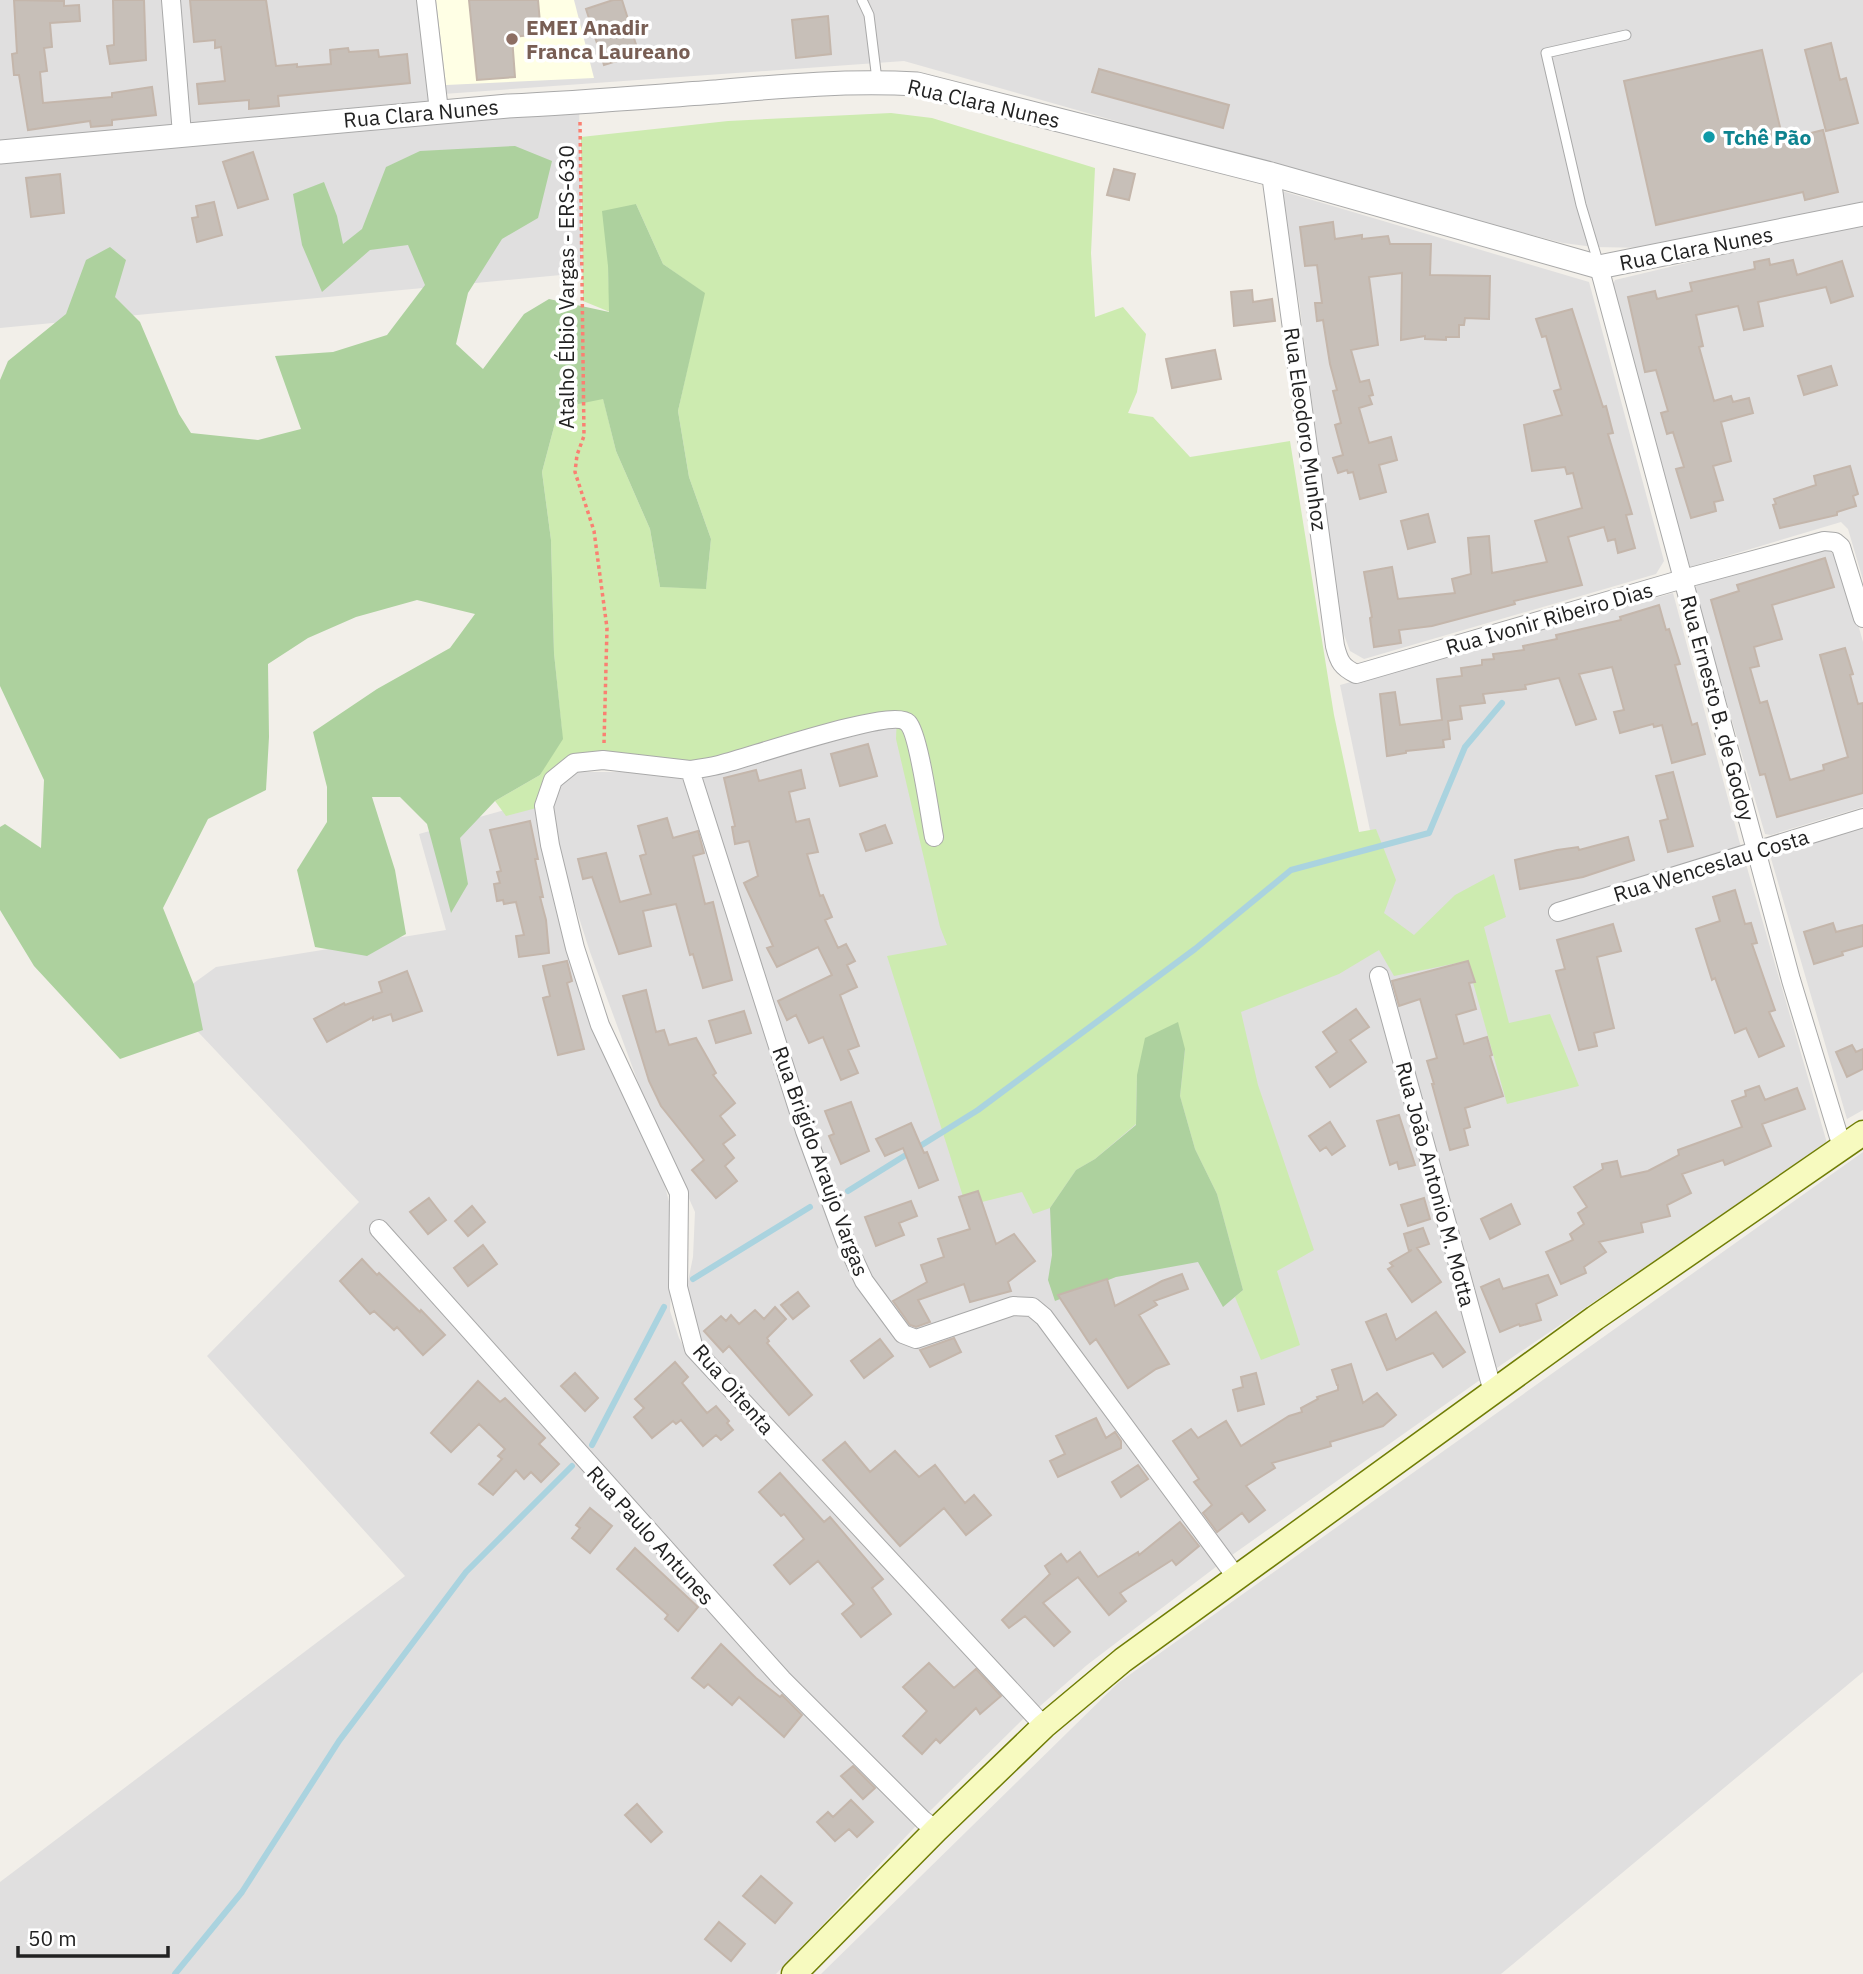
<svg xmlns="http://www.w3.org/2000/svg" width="1863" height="1974" viewBox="0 0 1863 1974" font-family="'IBM Plex Sans',sans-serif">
  <rect width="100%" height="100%" fill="#f2efe9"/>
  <path fill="#e0dfdf" d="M0,0h426l13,111 140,-8 3,170 -582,55z
    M431,0h1432v206l-214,42 -55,-1 -31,-4 -208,-54 -451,-128 -461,33z
    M1282,191l307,91 75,279 -8,13 -292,85 -14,-8 -9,-24 -42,-326 -19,-100z
    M1863,221v359l-15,-51 -7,-7 -151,45 -78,-281 3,-6z
    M1818,548l9,1 13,11 23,82v165l-92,28 -6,-1 -71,-244 3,-5z
    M1673,593l66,247 88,303 -323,220 -279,197 -138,105 -48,42 -335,-360 -21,-41 10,-49 2,-45 -53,-119 -52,-141 -36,-112 -6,-39 19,-25 10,-4h101l189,-56 505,124 -32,-155z
    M537,801l2,28 13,66 27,85 85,202 10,40 -4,89 9,27 7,13 341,364 -96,95 -155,164h-776v-92l405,-306 -198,-220 152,-154 -176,-186 -18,-12 51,-37 230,-37 -27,-96z
    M1863,827v283l-16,9 -77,-264z
    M1863,1152v520l-362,302h-680l297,-291z"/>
  <path fill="#ffffe5" d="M436,0h138l20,78 -148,7z"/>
  <path fill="#cdebb0" d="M891,113l41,5 163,50 -4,85 4,64 28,-10 23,27 -9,58 -9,21 25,4 37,40 100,-16 44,274 25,117 17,-3 20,51 -12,33 30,22 41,-40 39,-21 12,43 -22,10 25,96 41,-9 29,72 -72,18 -40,-143 -73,15 -15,-26 -40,24 -98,38 17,73 56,165 -37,21 23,74 -39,15 -26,-63 8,-7 -26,-96 -22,-45 -15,-53 5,-47 -48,26 -1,49 -41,35 -19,11 -26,38 -17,6 -11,-22 -56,14 -79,-250 60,-11 -7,-18 -44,-188 1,-24 -206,52 -117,-4 -30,43 -38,10 -11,-15 45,-26 22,-43 -8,-79 -3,-113 -9,-68 17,-64 44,-10 13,53 34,78 10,58 46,1 5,-49 -22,-62 -11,-66 26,-118 -41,-29 -27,-60 -28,62 2,46 -27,-11 -2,-164 147,-16z"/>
  <path fill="#add19e" d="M515,146l37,15 -14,57 -36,21 -34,54 -12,51 27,25 41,-55 25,-15 60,13 -1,-46 -6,-55 34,-7 27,60 42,29 -27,118 11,66 22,62 -5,50 -46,-2 -10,-58 -34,-78 -13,-52 -44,9 -17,64 9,68 3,113 9,86 -23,36 -45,26 -35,37 8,46 -17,29 -24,-89 -27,-27h-28l23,73 11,64 -39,22 -52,-9 -18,-77 30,-48v-35l-14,-55 64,-43 73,-41 25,-34 -58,-14 -61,17 -48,21 -40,26 1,73 -3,53 -58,29 -45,89 31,77 9,45 -83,29 -86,-93 -34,-56v-83l5,-3 36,24 3,-68 -44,-94v-306l8,-19 58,-47 20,-54 24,-13 16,13 -11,37 25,25 39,92 12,19 67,7 43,-11 -26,-73 58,-4 54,-17 38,-50 -17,-40 -38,5 -48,42 -20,-47 -9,-51 31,-12 13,34 6,28 19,-15 24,-62 34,-16z
    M1178,1022l7,27 -5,47 15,53 22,45 26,96 -20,17 -25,-45 -82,15 -61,24 -7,-21 4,-25 -2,-47 26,-38 19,-11 41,-34 1,-50 8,-37z"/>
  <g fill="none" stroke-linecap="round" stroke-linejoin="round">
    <path stroke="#aad3df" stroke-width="6" d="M848,1191l130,-81 217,-161 96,-79 138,-37 36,-86 37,-44
      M693,1279l117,-72
      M592,1445l72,-138
      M175,1974l67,-82 97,-151 127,-169 106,-106"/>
  </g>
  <path fill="#c7bfb8" stroke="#c4b6ab" stroke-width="2" d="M14,0l50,1v5l15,-1 1,16 -30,2 2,24 -8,1 3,23 -7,1 3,31 69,-6v-4l40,-6 4,28 -44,5v5l-21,2 -1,-6 -62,9 -9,-55h-5l-2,-21 5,-1z
    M113,0h31l2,60 -36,4 -3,-18 7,-1z
    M190,0h76l10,66 21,-2v3l34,-3 -1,-14 18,-2 1,4 29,-2 1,7 28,-3 3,29 -132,13 1,10 -30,3v-9l-50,4 -2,-20 28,-3 -4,-34 -6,1v-8l-21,2z
    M469,0h69l3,34 -29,3 3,40 -38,3z
    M613,0h9l17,54 -35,11 -18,-56z
    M828,16l3,38 -35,4 -4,-38z
    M1831,43l9,37 6,-2 12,45 -32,8 -21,-81z
    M1762,50l21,90 40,-10 15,62 -33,8 -2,-8 -147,33 -32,-144z
    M1099,69l130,36 -6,23 -131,-36z
    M253,152l15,47 -30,9 -15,-46z
    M1114,169l21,5 -6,26 -22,-5z
    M60,174l4,39 -33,4 -5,-39z
    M214,202l8,33 -25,7 -5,-24 6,-1 -2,-11z
    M1333,222l2,17 27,-4v4l26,-3 2,8h41l-1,31 60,1 -1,43 -24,-1 -1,7h-5v12h-13v3l-21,-1v-3l-24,4 1,-67 -33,4 9,68 -27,5 9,32 9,-2 4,15 -4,1 3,8 -13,4 10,35 22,-6 6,23 -18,5 7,27 -26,7 -7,-27 -5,1 -1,-3 -9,3 -5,-15 10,-3 -8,-30 6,-2 -8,-32 4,-1 -7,-26 -7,-44 -6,1 -2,-18h7l-5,-38 -12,1 -5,-39z
    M1769,259l1,6 23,-5 4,15 45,-14 11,35 -22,7 -5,-16 -68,15 5,24 -19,4 -6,-24 -42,9 7,31 -4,1 15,54 17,-5 2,6 16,-4 4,15 -32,9 10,39 -18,5 10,34 -9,2 2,9 -25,7 -15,-49 8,-2 -11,-35 -6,2 -6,-21 7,-2 -12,-41 -11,2 -17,-75 27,-6 2,8 35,-8 -2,-8 65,-14 -1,-7z
    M1252,290l1,12 19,-3 3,22 -41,5 -3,-34z
    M1572,309l31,98 3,-1 7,27 -5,1 24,80 -6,1 9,33 -17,5 -3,-14 -7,2 -4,-14 -36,10 14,48 -68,16 1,3 -83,22 -33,4 2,13 -27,4 -4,-29 2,-1 -8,-45 28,-5 6,32 57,-6 -3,-14 19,-5 -3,-36 21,-2 3,37 55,-11 -12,-41 47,-13 -9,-35 -6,1 -2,-7 -33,4 -8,-46 38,-10 -8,-24 7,-2 -15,-53 -4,1 -6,-18z
    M1215,350l6,29 -49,9 -6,-29z
    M1831,366l6,19 -33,10 -6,-19z
    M1850,466l8,28 -5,2 3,10 -19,6v3l-57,13 -7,-23 3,-1 -2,-5 42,-14 -2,-9z
    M1428,514l7,28 -27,7 -7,-28z
    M1825,558l9,29 -62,18 10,34 -28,8 5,19 -9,2 10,35 7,-2 23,79 34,-10 -1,-5 25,-8 -28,-102 25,-7 8,26 -3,1 8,29 5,-1v90l-86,24 -12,-43 -5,1 -49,-175 28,-9 -2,-6z
    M1659,605l7,25 3,-1 11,35 -5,1 17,60 5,-2 8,31 -33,9 -10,-38 -8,2 -1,-3 -33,9 -6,-21 10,-2 -12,-43 -33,7 17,45 -20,6 -17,-47 -34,7 1,4 -43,5 2,9 -25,3 2,13 -14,2 2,18 -7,1 1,7 -38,4v2l-19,3 -7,-62 15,-2 5,33 42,-5 -5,-41 25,-3 -1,-8 21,-3v-5l12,-1 -1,-5 31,-4 -1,-4 34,-7 -1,-4 65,-15 -1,-3z
    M868,744l9,32 -37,10 -9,-32z
    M756,770l3,11 42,-11 4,18 -16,4 7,30 13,-3 9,33 -11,2 13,42 3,-1 9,22 -7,3 13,28 8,-4 9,17 -8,4 10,22 -17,8 19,51 -11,4 10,23 -17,7 -18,-43 -14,6 -13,-28 -9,5 -9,-19 54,-26 -14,-28 -41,20 -10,-19 6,-2 -29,-63 14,-7 -9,-35 -14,3 -3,-17 3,-1 -11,-48z
    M1673,772l20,74 -25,6 -8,-31 8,-2 -12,-43z
    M667,818l6,20 25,-7 6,22 -11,3 12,48 8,-2 19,78 -29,8 -10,-34 -3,1 -14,-51 -33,7 8,35 -32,8 -27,-77 -9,2 -5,-20 28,-6 14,49 31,-8 -11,-38 6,-2 -8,-28z
    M530,821l8,38h-3l8,38h-3l6,23 3,33 -30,4 -3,-21 8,-1 -8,-33 -12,2 -1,-4 -6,1 -3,-17 6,-1 -3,-11 4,-1 -11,-41z
    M885,825l7,18 -26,8 -6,-17z
    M1628,837l6,23 -51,17 -63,12 -5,-29 42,-10 21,-3 1,3z
    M1735,890l10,34 6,-1 6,20 -5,1 23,66 -6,2 15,34 -25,11 -13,-29 -11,5 -20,-55 -3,2 -16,-51 24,-8 -7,-24z
    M1833,923l3,9 27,-7v21l-21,6 1,3 -29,9 -10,-32z
    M1613,924l8,27 -24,6 17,71 -20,5 3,13 -18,4 -23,-79 9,-2 -8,-29z
    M567,961l5,20 -5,2 17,66 -26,6 -15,-57 7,-2 -7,-30z
    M1468,961l7,21 -6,1 7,26 -20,6 8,29 23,-7 5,18 -2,1 13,40 -38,12 5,19 -6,2 4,16 -18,5 -18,-66h2l-7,-23 10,-3 -17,-59 -21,7 -7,-25z
    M407,971l15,40 -29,10 -2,-7 -18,6v-3l-46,25 -13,-23 30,-16 1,2 37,-13 -3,-10z
    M646,990l10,42 8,-2 5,15 27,-7 20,35 -3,2 22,28 -15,13 15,19 -12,9 11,14 -9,8 12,15 -21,17 -24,-28 12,-10 -43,-54 -12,-25 -26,-85z
    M1356,1009l13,18 -19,13 16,22 -36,25 -14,-20 21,-15 -14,-20z
    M744,1011l7,22 -35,10 -7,-22z
    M1852,1045l4,7 7,-3v20l-16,8 -11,-25z
    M1759,1086l6,14 32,-12 8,21 -43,15 9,22 -46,19 -2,-5 -41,14 9,19 -24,12 3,11 -29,7 2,9 -44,10 7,10 -22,15 2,6 -25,11 -15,-32 27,-12 -3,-6 14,-10 -6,-11 9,-6 -13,-20 29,-18 -1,-5 15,-3 4,16 27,-6 31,-16 -1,-5 64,-23 -10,-26 14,-5 -1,-5z
    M851,1102l18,49 -28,13 -12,-28 5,-2 -9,-23z
    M1399,1115l16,50 -16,4 -2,-7 -7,3 -13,-44z
    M1330,1122l15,24 -13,9 -6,-8 -6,4 -11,-15z
    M911,1123l13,30 3,-1 11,28 -19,8 -16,-40 -18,8 -9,-17z
    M978,1191l18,53 18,-10 21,27 -27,21 3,9 -41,11 -6,-18 -46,16 12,22 -14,5 -6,-2 -17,-24 34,-19 -6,-17 23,-8 -6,-18 32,-10 -11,-32z
    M429,1198l17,22 -18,14 -18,-22z
    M1424,1198l6,21 -22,7 -7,-21z
    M911,1201l6,15 -18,7 5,12 -28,11 -11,-29z
    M1511,1204l9,20 -30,15 -9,-20z
    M472,1206l13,16 -17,14 -13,-15z
    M1423,1228l6,16 -12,4 24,34 -29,20 -24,-33 5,-3 -3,-3 22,-13 -3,1 -5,-17z
    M483,1245l14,19 -29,22 -14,-18z
    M362,1259l15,16 2,-2 41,39 1,-2 24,25 -22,20 -26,-28 -3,3 -20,-19 -4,3 -30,-33z
    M1182,1274l6,15 -34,12 3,4 -18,10 30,49 -13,5 -28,19 -32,-49 -6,5 -32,-49 49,-16 8,27 47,-25z
    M1548,1275l9,20 -21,9 5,16 -21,6 -1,-2 -19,8 -19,-45 18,-8 4,10z
    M798,1292l11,14 -16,13 -12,-14z
    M775,1307l11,12 -19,19 2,3 -2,2 45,52 -23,20 -60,-69 -6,6 -19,-21 17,-15 5,5 5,-6 8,9 16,-14 9,9z
    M1436,1312l29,40 -22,15 -10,-14 -46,17 -21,-48 20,-8 10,26z
    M954,1338l7,14 -31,15 -10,-17z
    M880,1339l13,17 -29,22 -13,-17z
    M675,1362l13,15 -6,6 25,30 9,-7 13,15 -2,2 6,7 -12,10 -5,-5 -13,11 -22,-26 -5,4 -3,-3 -21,17 -18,-21 10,-9 -9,-9z
    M1351,1364l12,39 14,-10 19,22 -13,11 -53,16 1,4 -59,17 3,5 -29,18 19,24 -16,12 -7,-9 -25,19 -14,-19 9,-8 -18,-23 5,-3 -26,-38 18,-12 7,9 28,-17 15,25 48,-30 13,-4 -1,-4 17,-9 -1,-2 21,-7v-5h-1l-5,-15z
    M575,1373l23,25 -13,13 -24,-25z
    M1256,1373l8,31 -26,7 -5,-21 10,-3 -2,-10z
    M478,1381l22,21 5,-4 40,40 -6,6 20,20 -18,18 -10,-10 -7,7 -8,-9 -23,25 -14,-11 23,-25 -4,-3 7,-7 -26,-25 -28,28 -20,-19z
    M1096,1418l10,20 9,-6 6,9v7l-63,29 -8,-16 15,-7 -9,-18z
    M845,1442l25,30 25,-21 24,26 16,-12 30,38 9,-8 17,20 -25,20 -22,-27 -44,38 -77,-86z
    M1138,1465l10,14 -27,18 -9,-15z
    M780,1473l44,49 6,-5 53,62 -11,9 19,26 -30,23 -19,-23 12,-10 -36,-43 -28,23 -16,-19 30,-26 -20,-25 -3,2 -22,-24z
    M590,1508l22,18 -22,27 -18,-15 8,-10 -4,-3z
    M1180,1522l19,24 -23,19 -4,-5 -52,33 6,8 -17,14 -31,-38 -35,26 27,29 -16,14 -29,-30 -16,12 -7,-8 48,-46 -5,-8 16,-12 6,8 13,-10 18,25 40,-25 1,3z
    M635,1548l63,59 -20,24 -13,-12 3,-4 -51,-46z
    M721,1644l35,34 24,19 2,-2 20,20 -18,22 -45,-40 -7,8 -24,-21 -4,4 -12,-10z
    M929,1663l25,25 22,-19 25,27 -21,18 -4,-6 -36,35 -4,-4 -14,15 -19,-18 24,-25 -24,-24z
    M853,1766l22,22 -12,11 -22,-23z
    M851,1800l22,22 -16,15 -8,-8 -14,12 -18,-19 11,-10 5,5z
    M637,1804l25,28 -11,10 -26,-27z
    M761,1876l31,27 -17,20 -32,-27z
    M719,1922l26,22 -14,17 -26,-22z"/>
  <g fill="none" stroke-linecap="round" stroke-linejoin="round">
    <defs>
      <path id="service" d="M862,0l7,15 8,65
        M1599,265l-18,-60 -35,-152 80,-18"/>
      <path id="minor" d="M171,0l11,134
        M426,0l13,111
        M1271,174l64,472c4,16 7,21 21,28l327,-95 141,-38 11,1 6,5 22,71
        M1599,267l192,713 51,167
        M690,770c11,-2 22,-3 32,-6 26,-6 171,-57 186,-41 11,11 22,94 26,114
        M1558,912l305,-94
        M1379,976l114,416
        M379,1229l403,450 141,141 13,10
        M1044,1726l-350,-377 -16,-62 1,-94 -79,-168 -25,-77 -25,-103 -6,-39 9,-26 21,-17 29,-3 87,10 115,361 40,109 19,41 39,53 13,5 97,-33 19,1 12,10 193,261"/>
      <path id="tertiary" d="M0,152l508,-46c69,-3 138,-9 207,-14 68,-6 134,-12 202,-8l354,90 328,93 264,-53"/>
      <path id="secondary" d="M794,1974l142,-144 108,-104 79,-66 472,-342 268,-185"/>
    </defs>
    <use href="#service" stroke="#a9a9a9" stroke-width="11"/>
    <use href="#minor" stroke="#a9a9a9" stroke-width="20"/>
    <use href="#tertiary" stroke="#a9a9a9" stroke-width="25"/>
    <use href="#secondary" stroke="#707d05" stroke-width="27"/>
    <path stroke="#fa8072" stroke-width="3.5" stroke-dasharray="3.5 3.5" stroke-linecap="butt" d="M580,122l4,314 -7,19 -2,17 19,59 13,97 -3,115"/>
    <use href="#service" stroke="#fff" stroke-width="9"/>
    <use href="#minor" stroke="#fff" stroke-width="18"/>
    <use href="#tertiary" stroke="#fff" stroke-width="23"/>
    <use href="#secondary" stroke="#f7fabf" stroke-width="24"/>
  </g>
  <circle fill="#8d6e63" stroke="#fff" stroke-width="2.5" cx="512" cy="39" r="7"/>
  <circle fill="#0f9aa8" stroke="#fff" stroke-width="2.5" cx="1709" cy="137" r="7"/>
  <g text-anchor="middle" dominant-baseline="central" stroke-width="7" stroke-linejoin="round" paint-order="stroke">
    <g font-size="21" font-weight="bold" fill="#785e54" stroke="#fff" text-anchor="start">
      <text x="526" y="27">EMEI Anadir<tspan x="526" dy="24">Franca Laureano</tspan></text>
    </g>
    <g font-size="21" fill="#222" stroke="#fff">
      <text transform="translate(984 103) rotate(13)">Rua Clara Nunes</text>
      <text transform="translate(421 113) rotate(-5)">Rua Clara Nunes</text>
      <text transform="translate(1696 248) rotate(-11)">Rua Clara Nunes</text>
      <text transform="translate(566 287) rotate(-90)">Atalho Élbio Vargas - ERS-630</text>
      <text transform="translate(1306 429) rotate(82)">Rua Eleodoro Munhoz</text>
      <text transform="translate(1549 618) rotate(-16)">Rua Ivonir Ribeiro Dias</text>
      <text transform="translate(1718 708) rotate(75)">Rua Ernesto B. de Godoy</text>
      <text transform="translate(1711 865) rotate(-17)">Rua Wenceslau Costa</text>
      <text transform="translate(821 1161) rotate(70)">Rua Brigido Araujo Vargas</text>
      <text transform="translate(1436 1184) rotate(75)">Rua João Antonio M. Motta</text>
      <text transform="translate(734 1389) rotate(49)">Rua Oitenta</text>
      <text transform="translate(651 1535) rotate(48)">Rua Paulo Antunes</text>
    </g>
    <g font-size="21" font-weight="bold" fill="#0d838f" stroke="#fff" text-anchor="start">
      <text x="1723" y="137">Tchê Pão</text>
    </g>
  </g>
  <path d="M18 1946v10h150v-10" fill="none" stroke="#222222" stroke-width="3.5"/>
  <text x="28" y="1946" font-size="21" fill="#222222" stroke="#ffffff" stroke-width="5" paint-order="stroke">50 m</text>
</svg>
